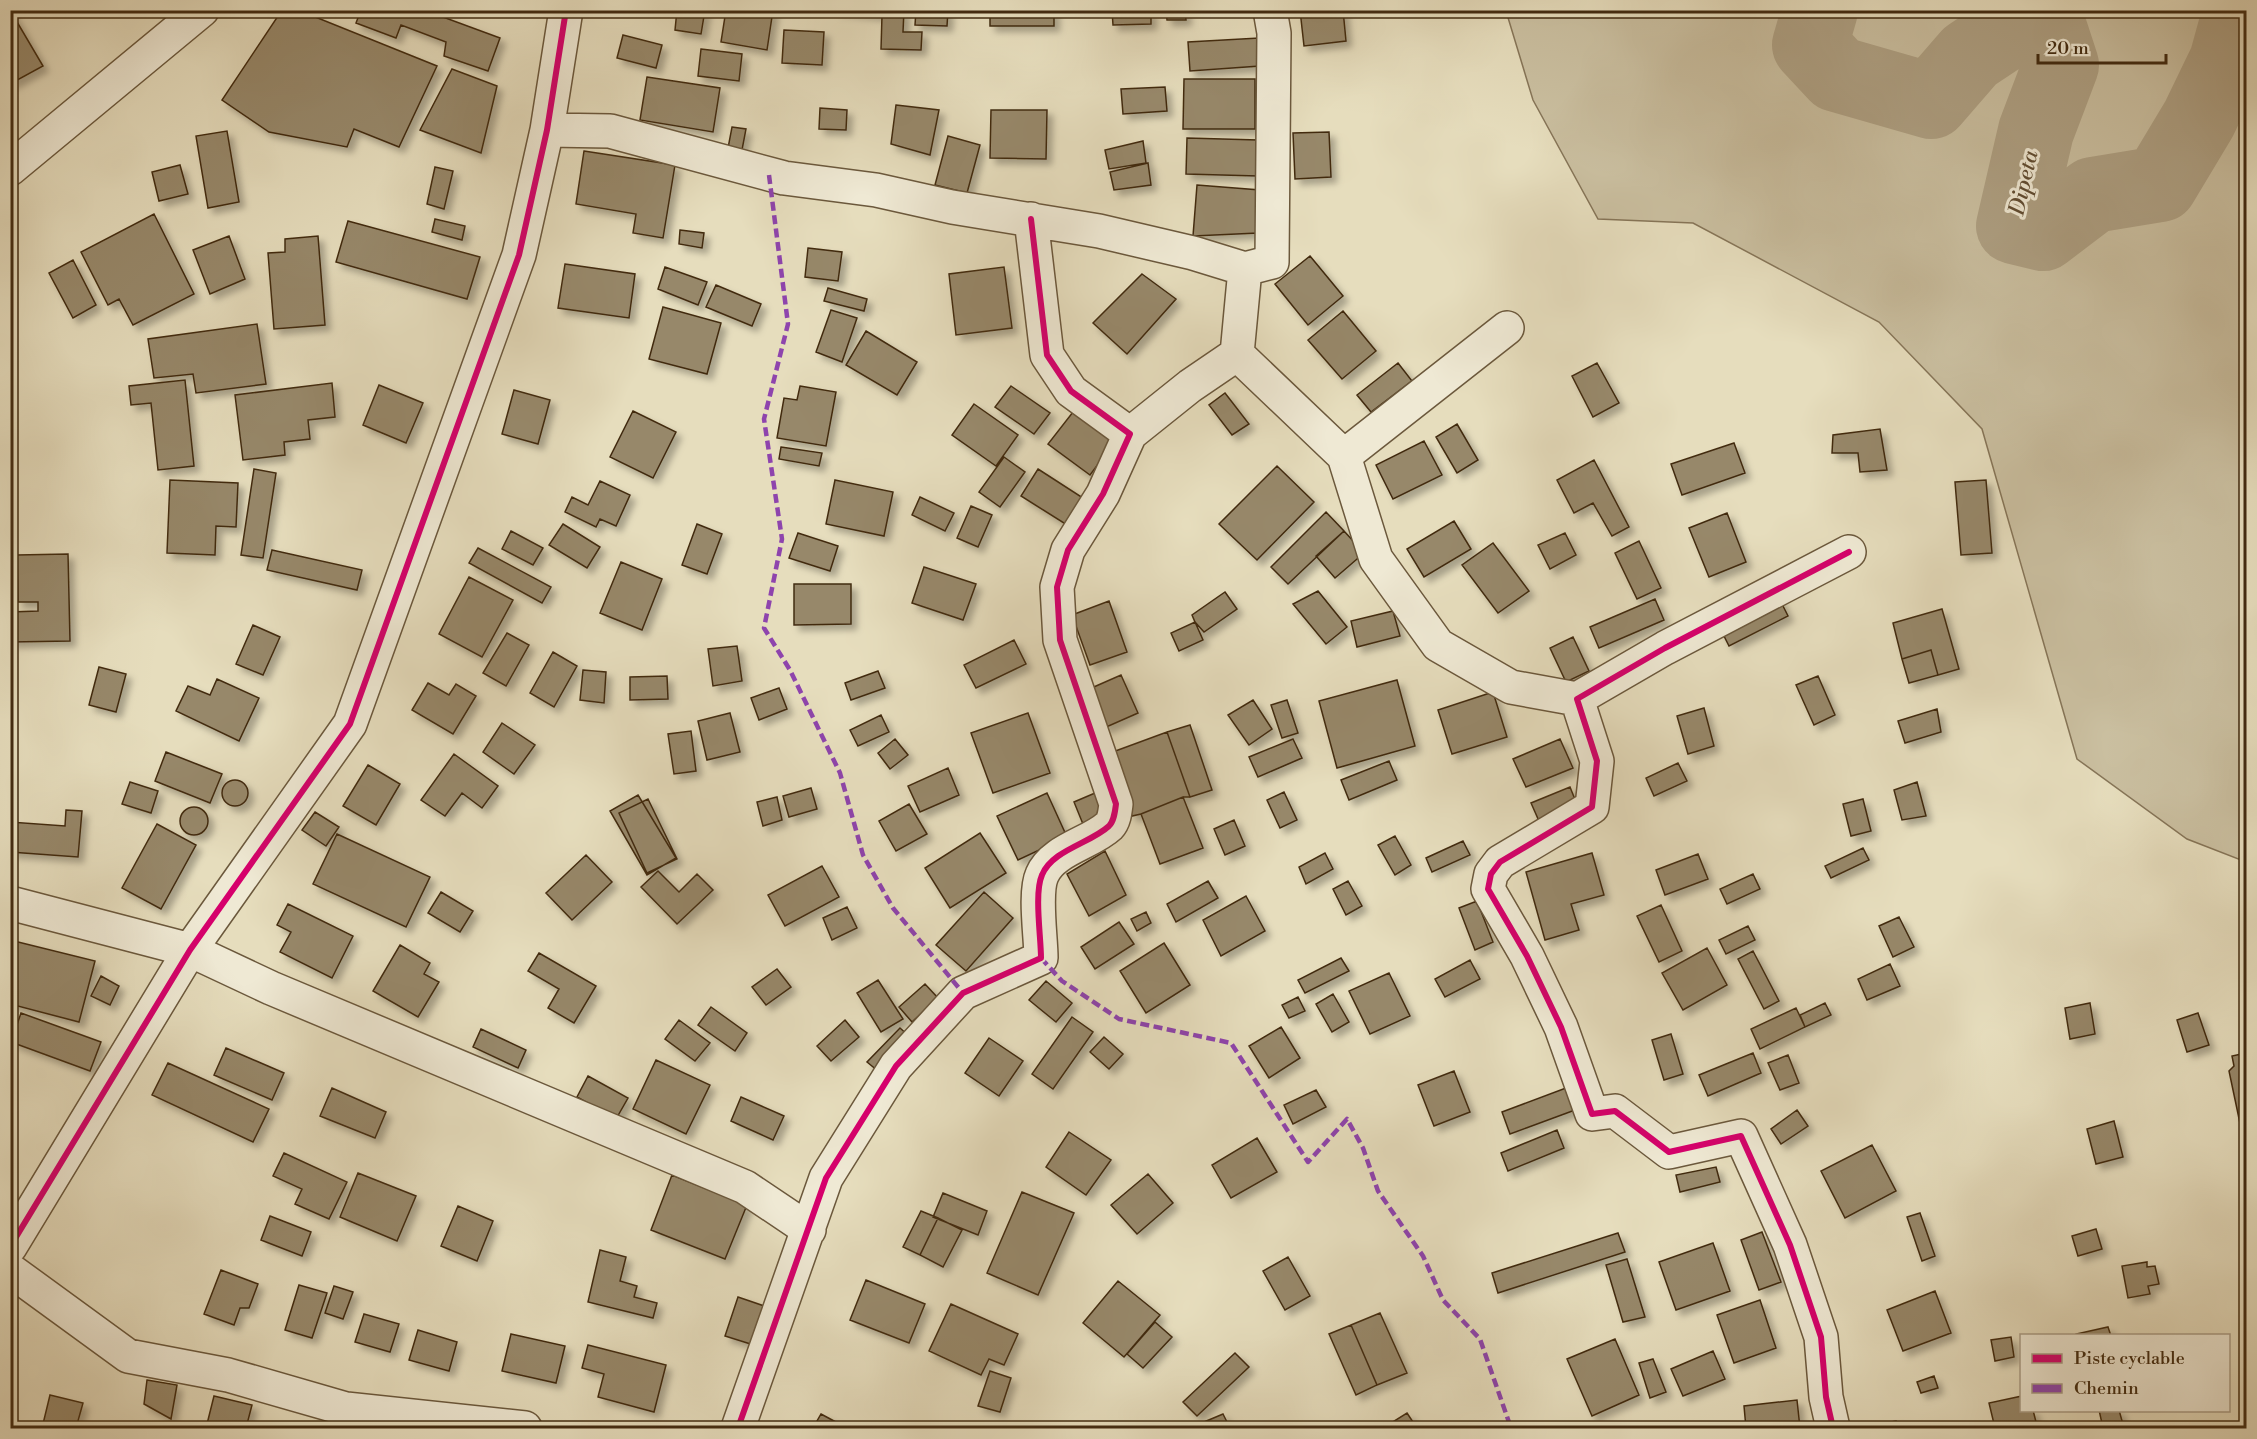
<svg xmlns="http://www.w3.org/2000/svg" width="2257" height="1439" viewBox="0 0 2257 1439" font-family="'Libre Bodoni',serif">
  <defs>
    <filter id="shadow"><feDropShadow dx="5.5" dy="5.5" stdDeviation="3" flood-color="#0004"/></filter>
  </defs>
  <rect width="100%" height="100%" fill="#e6ddbd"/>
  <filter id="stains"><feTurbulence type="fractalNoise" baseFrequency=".00333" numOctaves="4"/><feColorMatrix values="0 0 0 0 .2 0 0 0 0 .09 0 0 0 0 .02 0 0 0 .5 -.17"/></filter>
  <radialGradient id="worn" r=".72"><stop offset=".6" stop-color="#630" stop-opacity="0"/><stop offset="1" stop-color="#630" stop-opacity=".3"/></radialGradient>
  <path fill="#cabfa0" stroke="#867558" stroke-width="1.5" d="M1506,11h740v851l-59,-23 -110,-80 -95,-330 -103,-107 -186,-99 -95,-4 -65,-119z"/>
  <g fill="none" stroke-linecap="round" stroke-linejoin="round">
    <path stroke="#aea083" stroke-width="76" d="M1820,10l-10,35 27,29 94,27 39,-45 69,-46
      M2043,10l18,55 -25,66 -22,95 29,7 50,-38 67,-11 39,-65 28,-58 14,-51"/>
  </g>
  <path fill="#97886a" stroke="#422b11" stroke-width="1.5" filter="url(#shadow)" d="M10,10l33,56 -33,18z
    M282,10h16l139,56 -38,81 -45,-18 -7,18 -78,-15 -47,-32z
    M361,10h63l76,28 -12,33 -44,-15 2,-14 -45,-17 -5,13 -40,-15z
    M677,10h28l-4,24 -26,-4z
    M726,10h47l-6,40 -46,-8z
    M834,10h55v6z
    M889,10h15l-1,22h19l-1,18 -40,-1 1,-34 7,1z
    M916,10h32l-1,16 -32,-1z
    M990,10h64v16h-64z
    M1112,10h39v14l-38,1z
    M1166,10h19l1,10h-19z
    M1300,10h43l3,31 -42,5z
    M784,30l40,2 -2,33 -40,-2z
    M623,35l39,10 -6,23 -39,-10z
    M1259,38l1,28 -70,5 -2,-29z
    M701,49l41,5 -3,27 -41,-5z
    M452,69l45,17 -16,67 -61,-23z
    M647,77l73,11 -7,44 -73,-12z
    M1184,79h71v50h-72z
    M1165,87l2,24 -44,3 -2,-25z
    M896,105l43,5 -9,45 -39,-11z
    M820,108l27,2 -1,20 -27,-1z
    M991,110h56l-1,49 -56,-1z
    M732,127l14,2 -4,21 -14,-2z
    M227,131l12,71 -31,6 -12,-72z
    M1329,132l2,45 -36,2 -2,-46z
    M948,136l32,9 -13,48 -32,-8z
    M1187,138l71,2v36l-72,-2z
    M1143,141l3,22 -37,6 -4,-19z
    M584,151l91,14 -12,73 -30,-5 3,-19 -60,-10z
    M1148,163l3,22 -37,5 -4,-18z
    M180,165l8,29 -29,7 -7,-29z
    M435,167l18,4 -9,38 -17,-5z
    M1197,185l63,5 -2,43 -65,3z
    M154,214l40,80 -61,31 -14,-26 -11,6 -27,-53z
    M435,219l30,7 -3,14 -30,-8z
    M348,221l132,36 -13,42 -131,-37z
    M680,230l24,3 -2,15 -23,-4z
    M229,236l16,43 -35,15 -17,-44z
    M318,236l7,89 -51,4 -6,-76 17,-1v-13z
    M808,248l34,4 -4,29 -33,-4z
    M1310,256l33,40 -35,29 -33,-41z
    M73,260l23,45 -23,13 -24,-45z
    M565,264l70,10 -6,44 -71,-10z
    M665,267l42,15 -9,23 -40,-16z
    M1004,267l8,61 -56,7 -7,-61z
    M1142,274l34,25 -49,55 -34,-31z
    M716,285l45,19 -9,22 -46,-19z
    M828,288l39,11 -3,12 -40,-10z
    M663,307l58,16 -14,51 -58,-15z
    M831,310l26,8 -15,44 -26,-10z
    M1343,311l33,40 -34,28 -34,-39z
    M257,324l9,60 -70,9 -3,-19 -39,4 -6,-39z
    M866,331l51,31 -20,33 -51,-30z
    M1398,363l14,18 -41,31 -14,-17z
    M1597,363l22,40 -26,14 -21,-41z
    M185,380l9,86 -36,4 -7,-67 -20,2 -2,-19z
    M332,383l3,34 -27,3 2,19 -26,3 1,13 -42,5 -8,-65z
    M379,385l44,18 -17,40 -43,-18z
    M800,386l36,6 -10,54 -49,-8 7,-40 13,2z
    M1011,386l39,27 -16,21 -39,-27z
    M514,390l36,10 -12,44 -36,-10z
    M1225,393l24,31 -17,11 -23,-30z
    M974,404l44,31 -22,31 -44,-31z
    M633,411l43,21 -23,46 -43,-21z
    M1073,412l41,31 -24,32 -42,-31z
    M1457,424l21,36 -21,13 -21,-36z
    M1880,429l7,41 -27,2 -2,-19h-26l1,-18z
    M1424,441l18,34 -49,24 -17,-34z
    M1734,443l11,30 -63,22 -11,-31z
    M781,447l41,6 -3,13 -40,-7z
    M1004,457l21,15 -25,35 -21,-15z
    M1594,460l35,67 -17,9 -19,-33 -19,10 -17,-33z
    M1277,466l37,36 -57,58 -38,-36z
    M254,469l22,4 -13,85 -22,-3z
    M1038,469l45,29 -16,27 -46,-29z
    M170,480l68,3 -2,44 -20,-1 -1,29 -48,-2z
    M835,480l58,12 -9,44 -58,-12z
    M1986,480l6,73 -31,2 -6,-73z
    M600,481l30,14 -14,31 -16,-7 -4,8 -31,-15 7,-15 16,8z
    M920,497l34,16 -9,18 -33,-16z
    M971,506l21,9 -14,32 -21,-9z
    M1326,512l18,19 -56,53 -17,-17z
    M1727,513l19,49 -37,15 -20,-49z
    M1454,521l17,28 -47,28 -17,-28z
    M563,524l37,23 -13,21 -38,-23z
    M697,524l25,10 -15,40 -25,-9z
    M511,531l32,17 -10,17 -31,-16z
    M1344,531l20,22 -29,25 -19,-22z
    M798,533l40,13 -8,25 -41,-13z
    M1565,533l11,22 -26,14 -12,-24z
    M1639,541l22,47 -24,11 -22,-46z
    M1493,543l36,48 -31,22 -36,-48z
    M478,548l73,39 -9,16 -73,-40z
    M272,550l90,20 -5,20 -90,-20z
    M68,554l2,87 -60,1v-30l28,-1v-9h-20l-1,-47z
    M621,562l41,17 -20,51 -42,-17z
    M924,567l52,17 -13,36 -51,-17z
    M469,577l44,23 -31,57 -43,-23z
    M794,584h57v40l-57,1z
    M1318,591l29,36 -21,17 -33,-40z
    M1225,592l12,17 -33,23 -9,-10 -3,-7z
    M1779,598l9,18 -59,30 -9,-18z
    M1655,599l9,21 -65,28 -9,-21z
    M1109,601l18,51 -37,13 -18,-50z
    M1942,609l17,60 -21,6 -7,-25 -29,9 -9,-36z
    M1393,611l7,25 -43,11 -6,-26z
    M1195,622l8,18 -24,11 -8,-18z
    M253,625l27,12 -17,38 -27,-11z
    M507,633l22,12 -23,41 -23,-13z
    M1573,637l16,34 -23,11 -16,-34z
    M1014,640l12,24 -50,24 -12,-23z
    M737,646l5,35 -29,5 -5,-37z
    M1931,650l7,25 -29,8 -7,-24z
    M553,652l24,14 -23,41 -24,-14z
    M99,667l27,7 -10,38 -27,-7z
    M583,670l23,2 -2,31 -24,-3z
    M878,671l7,17 -34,12 -6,-17z
    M1121,675l17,38 -34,15 -17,-38z
    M667,676l1,23 -38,1v-23z
    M1818,676l17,39 -21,10 -18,-40z
    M217,679l42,19 -20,43 -63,-30 12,-25 22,9z
    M1397,680l18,66 -78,22 -18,-67z
    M428,683l21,12 7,-11 20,12 -23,38 -41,-24z
    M779,688l8,21 -28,11 -8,-22z
    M1493,692l14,45 -55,17 -14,-44z
    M1253,700l19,29 -23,16 -21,-30z
    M1287,700l11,33 -16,5 -11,-33z
    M1704,708l10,38 -26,8 -11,-38z
    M1937,709l4,23 -36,11 -7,-22z
    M730,713l10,39 -33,8 -9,-39z
    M1028,713l22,60 -57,20 -22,-60z
    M881,715l8,17 -31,14 -8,-16z
    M502,723l33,22 -21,29 -31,-22z
    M1190,725l22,65 -22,7 -23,-65z
    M691,731l5,40 -22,3 -6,-40z
    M1167,732l23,65h-7l-42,17 -9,2 -22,-63z
    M895,739l13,16 -18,14 -12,-16z
    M1293,739l9,19 -44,19 -9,-20z
    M1560,739l13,29 -47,19 -13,-28z
    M166,752l56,22 -12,29 -55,-22z
    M454,754l44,32 -16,22 -20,-15 -17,23 -24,-16z
    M1389,761l8,19 -48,20 -8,-20z
    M1678,763l9,18 -33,15 -8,-18z
    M368,765l32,19 -24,41 -33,-19z
    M948,768l11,27 -39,17 -12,-26z
    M222 793a13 13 0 1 1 26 0a13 13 0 1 1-26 0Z
    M130,782l28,9 -7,22 -29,-9z
    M1917,782l9,34 -24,4 -8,-30z
    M1570,787l8,20 -39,14 -8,-18z
    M811,788l6,21 -28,8 -6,-21z
    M1284,792l13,28 -17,8 -13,-28z
    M1047,793l20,44 -49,23 -21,-44z
    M1095,793l11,26 -21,10 -11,-27z
    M638,795l38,63 -29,17 -37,-64z
    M777,797l5,23 -19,6 -6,-24z
    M1183,797l20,51 -43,16 -19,-50z
    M648,799l29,60 -30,14 -28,-60z
    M1863,799l8,32 -20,5 -8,-32z
    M909,804l18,30 -31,17 -17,-30z
    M180 821a14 14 0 1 1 28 0a14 14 0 1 1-28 0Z
    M66,810l16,1 -4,46 -68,-5v-30l55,4z
    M315,812l24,15 -13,19 -24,-16z
    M1234,820l11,26 -20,9 -11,-26z
    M157,824l39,21 -35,64 -39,-21z
    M980,833l26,40 -56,35 -25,-40z
    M337,834l93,43 -24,50 -93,-43z
    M1395,836l16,29 -16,10 -17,-30z
    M1463,841l7,14 -38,17 -6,-14z
    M1863,848l6,12 -38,18 -6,-12z
    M1105,851l21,44 -37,21 -22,-42z
    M1325,853l8,16 -27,15 -7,-17z
    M1592,853l12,42 -33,9 8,26 -34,10 -19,-68z
    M1698,854l10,25 -43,16 -9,-25z
    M586,855l26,27 -40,38 -26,-27z
    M822,866l17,31 -54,29 -17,-31z
    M658,871l21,21 18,-18 16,16 -36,34 -36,-37z
    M1753,874l7,15 -33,15 -7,-15z
    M1208,881l10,17 -42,24 -9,-18z
    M1348,881l14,25 -16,9 -13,-26z
    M441,892l32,19 -13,21 -32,-19z
    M984,892l29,26 -47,53 -30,-26z
    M1246,896l19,35 -44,25 -18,-36z
    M1477,901l16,41 -18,8 -16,-42z
    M288,904l65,32 -21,42 -52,-26 11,-20 -14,-7z
    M1661,905l21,46 -23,11 -22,-46z
    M847,907l10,21 -25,12 -9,-22z
    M1146,912l5,11 -14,8 -6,-12z
    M1899,917l15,30 -21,10 -14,-31z
    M1119,922l15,22 -39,25 -14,-22z
    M1748,926l7,14 -29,14 -7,-14z
    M14,941l81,20 -16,61 -69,-18v-50z
    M1164,943l26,42 -44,28 -26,-42z
    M400,945l30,18 -6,11 15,8 -21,35 -45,-26z
    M1707,948l20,37 -44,25 -21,-37z
    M1753,951l26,50 -15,8 -26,-50z
    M539,953l57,33 -22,37 -26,-15 11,-19 -31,-18z
    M1341,958l8,13 -44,22 -7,-13z
    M1470,960l10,19 -35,18 -10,-18z
    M1890,964l10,22 -33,14 -9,-21z
    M777,969l14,18 -25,18 -14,-18z
    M1389,973l21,43 -40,18 -21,-43z
    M101,976l18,10 -9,19 -19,-9z
    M878,980l25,39 -22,13 -24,-39z
    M1046,981l26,22 -16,19 -27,-22z
    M925,984l13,14 -26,24 -13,-15z
    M1333,994l16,28 -17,10 -16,-28z
    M1298,997l7,14 -16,7 -7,-13z
    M1825,1003l6,12 -26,12 -5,-12z
    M2090,1003l5,31 -25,5 -5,-31z
    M711,1007l36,26 -12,18 -37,-26z
    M1796,1008l9,19 -45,22 -9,-20z
    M21,1013l80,29 -11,29 -79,-29z
    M2198,1013l11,32 -22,7 -10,-32z
    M1072,1017l21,15 -40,57 -21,-15z
    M679,1020l31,23 -15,18 -30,-22z
    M845,1020l14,17 -28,24 -14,-15z
    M1281,1027l19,31 -31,20 -20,-32z
    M900,1028l10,9 -32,34 -11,-9z
    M481,1029l45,21 -8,18 -45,-21z
    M1671,1034l12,40 -19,6 -12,-40z
    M1104,1037l19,17 -14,15 -19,-17z
    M989,1038l34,23 -24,35 -34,-23z
    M226,1048l58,25 -12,27 -58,-25z
    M1753,1053l8,20 -53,23 -9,-21z
    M2246,1053v74l-5,1 -12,-57 5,-5 -2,-10z
    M1788,1055l11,28 -19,7 -12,-27z
    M656,1060l54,25 -24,49 -53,-25z
    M168,1063l101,46 -16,33 -101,-47z
    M1454,1071l16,41 -36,14 -16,-41z
    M588,1076l40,22 -12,21 -39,-22z
    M332,1088l54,24 -11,26 -55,-22z
    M1566,1088l9,22 -65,24 -8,-22z
    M1316,1090l10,17 -33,17 -9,-19z
    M741,1097l43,19 -11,24 -42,-19z
    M1797,1110l11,16 -27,18 -10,-15z
    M2114,1121l9,36 -27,7 -9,-35z
    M1557,1130l7,18 -56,23 -7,-18z
    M1069,1132l42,28 -25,35 -40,-28z
    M1257,1138l20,34 -46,26 -19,-33z
    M1872,1145l24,46 -51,27 -24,-47z
    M284,1153l63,29 -18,37 -34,-15 7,-15 -29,-13z
    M1716,1167l4,15 -40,10 -4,-17z
    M358,1173l58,23 -19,45 -57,-24z
    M1148,1174l25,29 -36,31 -26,-29z
    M672,1175l75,30 -22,54 -74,-29z
    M1022,1192l52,21 -36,82 -51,-22z
    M943,1193l44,18 -9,24 -45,-18z
    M458,1206l35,15 -16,40 -36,-15z
    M921,1211l17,7 -18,37 -17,-8z
    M1920,1213l15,43 -13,5 -15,-44z
    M270,1216l41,16 -9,24 -41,-16z
    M938,1218l24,12 -19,37 -23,-12z
    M2096,1229l6,20 -24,7 -6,-20z
    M1762,1232l19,50 -22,8 -18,-50z
    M1618,1233l7,19 -127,41 -6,-20z
    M1713,1243l17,48 -54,19 -17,-48z
    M600,1250l26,7 -6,24 17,5 -3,11 23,6 -4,15 -65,-16z
    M1288,1257l22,39 -25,14 -22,-39z
    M1627,1259l18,58 -22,5 -17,-57z
    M2147,1262v5l8,-1 4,18 -11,2 2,8 -22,4 -6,-32z
    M221,1270l37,14 -9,24h-9l-6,17 -30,-11z
    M866,1280l59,24 -16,39 -59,-23z
    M1118,1281l42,34 -36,42 -41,-34z
    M299,1285l28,8 -15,45 -27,-8z
    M334,1286l19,6 -10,27 -18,-6z
    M1935,1291l16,42 -48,18 -16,-41z
    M738,1297l32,11 -13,38 -32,-10z
    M1760,1300l16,48 -42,15 -17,-48z
    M951,1304l67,30 -14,31 -15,-6 -8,16 -52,-24z
    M1380,1313l27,60 -30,12 -26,-60z
    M364,1314l35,10 -9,28 -35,-10z
    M1155,1322l17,15 -29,31 -16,-14z
    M1351,1325l26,60 -21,10 -27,-61z
    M2108,1327l3,9h-35v-2z
    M418,1330l39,12 -8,29 -40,-11z
    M511,1334l54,12 -9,37 -54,-12z
    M2011,1337l3,20 -19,4 -4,-21z
    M1615,1339l24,56 -47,21 -25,-57z
    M588,1345l78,20 -12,47 -56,-15 6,-23 -22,-6z
    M1713,1351l12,28 -42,17 -12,-27z
    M1235,1353l14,14 -52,49 -14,-14z
    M1653,1359l13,33 -16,6 -11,-35z
    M990,1371l21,7 -11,34 -22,-6z
    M1934,1376l4,12 -17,5 -4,-11z
    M147,1380l30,5 -6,34 -27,-15z
    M50,1395l33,8 -7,25h-34z
    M214,1396l38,9 -6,23 -10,-2 -1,2h-29z
    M2022,1396v14h11l4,16 -12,2h-30l-6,-25z
    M1797,1400l3,28h-54l-2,-22z
    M2099,1410h20l5,18h-21z
    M1407,1413l10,15h-34z
    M821,1414l26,14h-34z
    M1223,1414l7,14h-23l-3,-6z
    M1896,1421l1,7h-30v-2z"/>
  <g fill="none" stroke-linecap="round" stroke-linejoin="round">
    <defs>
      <path id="street" d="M547,130l63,1 174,47 92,12 76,17 147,24 94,22 52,16 27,-7 2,-229 -4,-23
        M10,169l192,-159
        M1507,328l-163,128 32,103 62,86 73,42 66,12
        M1237,354l107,102
        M1130,434l60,-48 47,-32 8,-85
        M10,903l180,47 81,38 474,199 64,43
        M10,1247l180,-297 160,-226 169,-469 28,-125 19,-120
        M10,1270l118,86 100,19 118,34 179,19
        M738,1428l88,-250 70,-112 67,-73 78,-35c0,-21 -7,-65 1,-83 10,-25 49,-32 67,-49 5,-5 6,-14 7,-22l-56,-164 -3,-53 11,-37 35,-56 27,-60 -59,-43 -24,-36 -16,-136
        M1833,1428l-7,-31 -5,-60 -31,-92 -49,-109 -72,16 -54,-41 -23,3 -31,-87 -34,-71 -39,-67 3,-15 9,-12 92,-55 5,-46 -20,-62 88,-51 184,-96"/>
    </defs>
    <use href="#street" stroke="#6b583c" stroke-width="36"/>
    <use href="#street" stroke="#efe9d4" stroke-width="33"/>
    <path stroke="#8e44ad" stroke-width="4.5" stroke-dasharray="9 4.5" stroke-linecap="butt" d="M769,175l19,149 -24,95 18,120 -18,89 26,42 50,103 23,82 30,53 70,85
      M1041,958l21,23 57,38 112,24 77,119 39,-43 16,29 15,43 45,65 20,44 37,39 31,89"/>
    <defs>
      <path id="cycleway" d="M10,1247l180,-297 160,-226 169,-469 28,-125 19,-120
        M738,1428l88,-250 70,-112 67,-73 78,-35c0,-21 -7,-65 1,-83 10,-25 49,-32 67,-49 5,-5 6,-14 7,-22l-56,-164 -3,-53 11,-37 35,-56 27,-60 -59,-43 -24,-36 -16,-136
        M1833,1428l-7,-31 -5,-60 -31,-92 -49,-109 -72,16 -54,-41 -23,3 -31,-87 -34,-71 -39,-67 3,-15 9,-12 92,-55 5,-46 -20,-62 88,-51 184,-96"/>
    </defs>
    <use href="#cycleway" stroke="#efe9d4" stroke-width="10"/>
    <use href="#cycleway" stroke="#d6006c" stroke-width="6"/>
  </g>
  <g text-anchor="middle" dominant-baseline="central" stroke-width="6" stroke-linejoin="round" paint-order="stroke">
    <g font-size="22" font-style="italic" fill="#624e33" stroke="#efe9d4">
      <text transform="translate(2024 183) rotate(-77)">Dipeta</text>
    </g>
  </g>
  <rect width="2257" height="1439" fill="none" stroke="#e6ddbd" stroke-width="36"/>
  <rect x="12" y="12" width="2233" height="1415" fill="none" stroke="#422b11" stroke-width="3"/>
  <rect x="18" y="18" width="2221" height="1403" fill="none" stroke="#422b11" stroke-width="1.5"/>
  <rect x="2020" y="1334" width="210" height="78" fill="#efe9d4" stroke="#aa9d86" stroke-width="1.5"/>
  <rect x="2032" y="1354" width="30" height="9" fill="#d6006c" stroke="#aa9d86" stroke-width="1.5"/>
  <text x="2074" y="1364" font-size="18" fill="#422b11">Piste cyclable</text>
  <rect x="2032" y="1384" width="30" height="9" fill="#8e44ad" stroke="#aa9d86" stroke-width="1.5"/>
  <text x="2074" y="1394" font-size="18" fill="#422b11">Chemin</text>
  <path d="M2038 54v9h128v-9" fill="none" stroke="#422b11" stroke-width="3"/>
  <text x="2047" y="54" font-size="18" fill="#422b11" stroke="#efe9d4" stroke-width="4.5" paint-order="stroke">20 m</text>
  <rect width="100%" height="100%" filter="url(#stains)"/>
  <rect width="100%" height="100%" fill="url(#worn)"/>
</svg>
